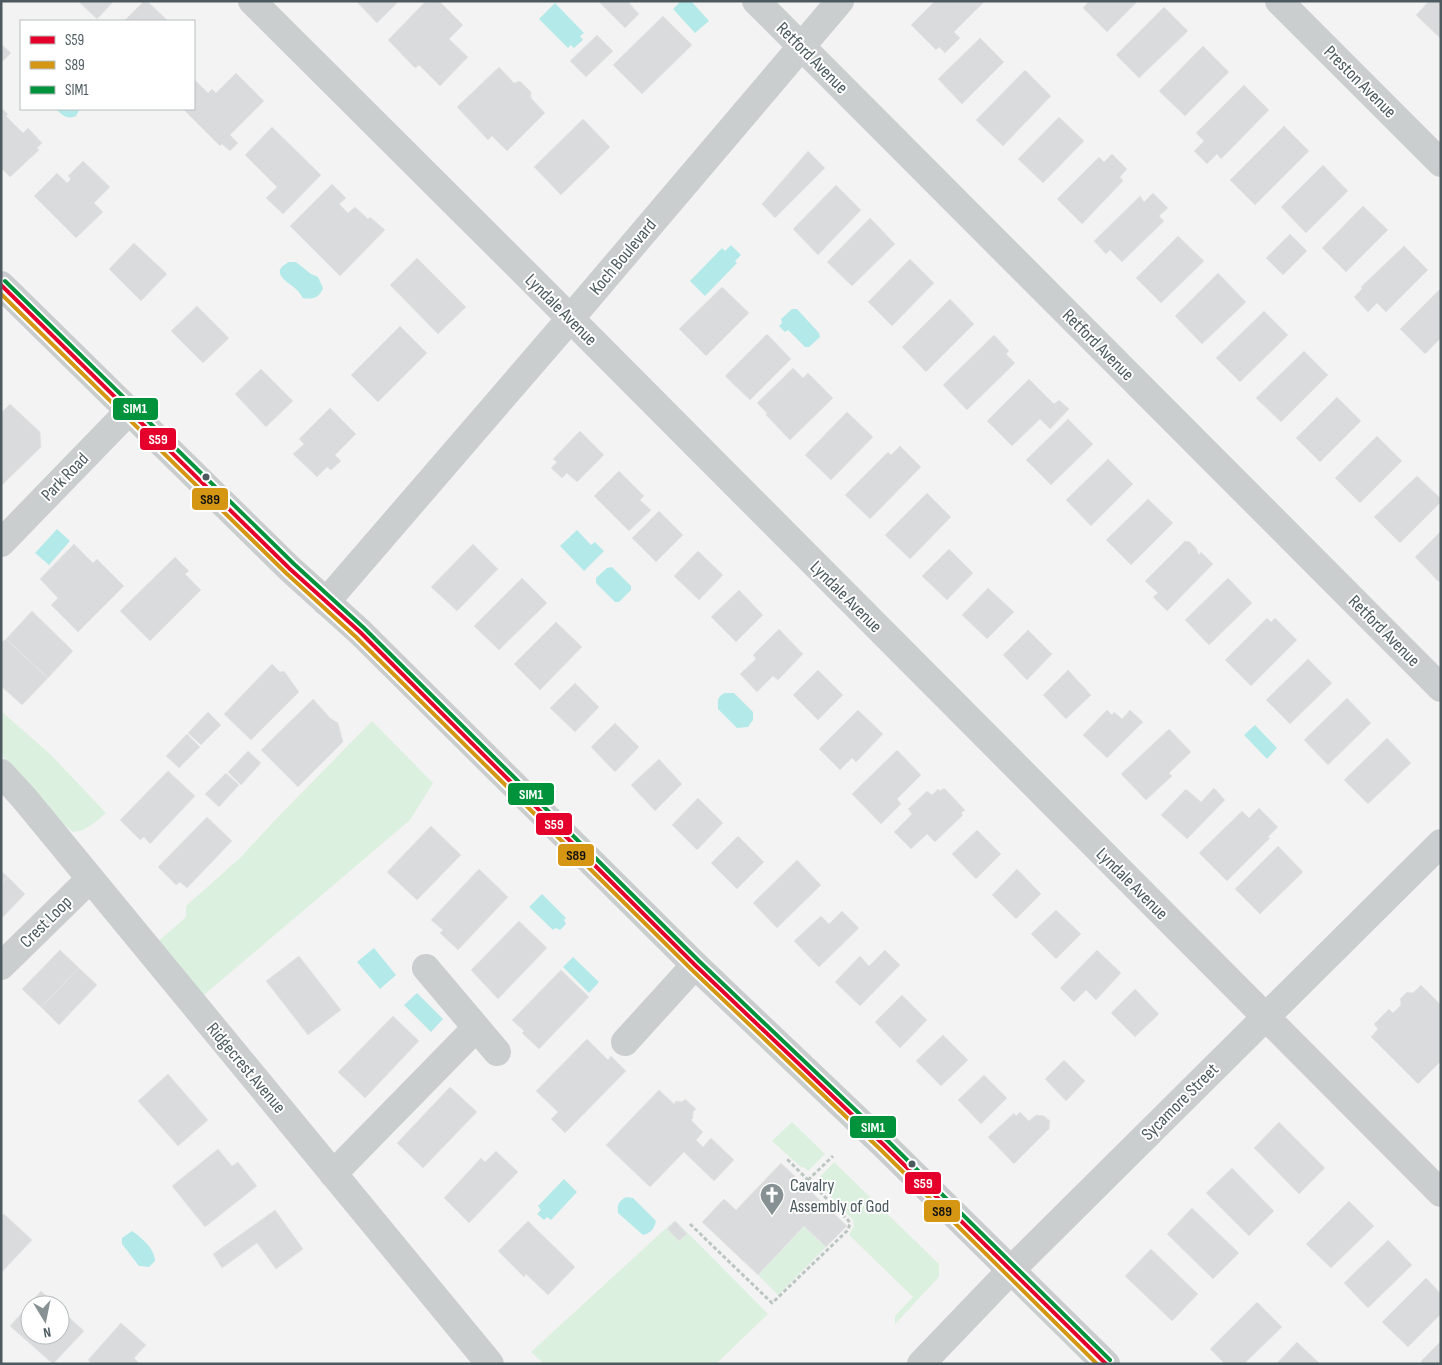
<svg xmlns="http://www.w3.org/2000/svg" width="1442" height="1365" viewBox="0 0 1442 1365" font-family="'Sofia Sans Condensed',sans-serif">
  <rect width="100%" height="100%" fill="#f4f3f3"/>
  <path fill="#dbf0de" d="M1,711l50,44 55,58c-11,9 -19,18 -33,19l-12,-10 -41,-43 -19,-25z
    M372,721l61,62 -23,37 -205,174h-9l-42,-49 32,-28v-11l55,-49 35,-38z
    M792,1122l33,32 -17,17 -3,-3 -4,-1 -29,-26z
    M834,1162l105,102v13l-44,47v-8l18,-19 -64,-62 5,-9 -1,-6 -32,-34v-2l-4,-4z
    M675,1220l93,94 -52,50h-172l-13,-12z
    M804,1226l22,21 -48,48 -20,-20z"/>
  <path fill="#b3eae9" d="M681,1h10l18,20 -14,12 -22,-24z
    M555,3l29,30 -4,3 3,4 -9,8 -3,-3 -3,3 -29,-29z
    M56,109h24l-4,7c-9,4 -14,-1 -20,-7z
    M731,245l10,10 -6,6 2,2 -32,33 -15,-15 32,-33 3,3z
    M289,262h7l15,12 7,3 5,11c-3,9 -10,12 -20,10 -2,-2 -3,-5 -5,-7 -8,-8 -31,-18 -9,-29z
    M792,309h5l22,24 1,4 -11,10h-4l-17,-17 -3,2 -6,-6 3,-3 -1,-4z
    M57,529l13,12 -21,24 -14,-12z
    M577,530l14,15 4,-3 9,9 -20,20 -24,-25z
    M612,567l19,19v4l-12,12h-4l-19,-19v-5l11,-10z
    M725,693h9l19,19v8l-5,7 -11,1 -19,-19c0,-7 -2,-12 7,-16z
    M1255,725l22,23 -10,11 -23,-24z
    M542,894l24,24 -2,2 2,4 -6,6 -4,-2 -3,2 -24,-23z
    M374,948l22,27 -16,14 -23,-27z
    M573,957l26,25 -10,11 -26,-26z
    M417,993l26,26 -12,13 -27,-27z
    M564,1179l13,13 -26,28 -4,-3 -3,3 -7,-6 4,-4 -3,-4z
    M626,1197l7,1 23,23c-2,8 -5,12 -13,14l-25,-22c-1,-9 1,-12 8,-16z
    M132,1231c10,7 23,18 23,30l-6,6 -10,-1 -17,-22v-6z"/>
  <path fill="#dadbdc" stroke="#e5e5e6" d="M78,1h36l-17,18z
    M144,1h3l21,20h-44z
    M356,1h43l-22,22z
    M426,1h13l24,24 -14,14 19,18 -28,29 -21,-21 -4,3 -27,-28z
    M598,1h33l-2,2 10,11 -14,14z
    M935,1h50l-31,31 6,6 -15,15 -6,-6 -3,3 -25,-25z
    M1089,1h49l-31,31 -24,-24z
    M1429,1h12v38l-25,-24z
    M1164,7l24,24 -49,47 -23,-23z
    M663,16l29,29 -50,49 -29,-29z
    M597,35l16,16 -27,26 -16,-16z
    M980,38l24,24 -42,42 -24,-25z
    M1,44l10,9 -10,10z
    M1203,46l26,26 -44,44 -26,-25z
    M499,67l15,16 6,-2 11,11v6l14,15 -38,38 -15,-15 -4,4 -31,-33z
    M1025,70l26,26 -48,50 -27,-26z
    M236,73l28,28 -34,34 8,8 -8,8 -8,-7 -2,2 -37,-37h11v-30l14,14 4,-4 4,4z
    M1244,85l25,25 -48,49 -4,-5 -10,10 -13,-13 10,-10 -8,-8z
    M1,108l7,6 -2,2 17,17 5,-5 14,15 -5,5 2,2 -29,27 -9,-9z
    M1059,117l25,24 -41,42 -25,-24z
    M583,119l27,28 -49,48 -27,-28z
    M1284,126l25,25 -54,54 -25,-25z
    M272,127l49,48 -38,39 -17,-16 11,-11 -32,-32z
    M808,151l17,17 -50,50 -13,-14z
    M1112,154l15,15 -7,8 3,4 -41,43 -25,-25 42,-42 5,5z
    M83,161l27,26 -16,16 9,9 -27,26 -42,-42 23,-23 10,10 4,-4 -3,-3z
    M1323,165l25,26 -42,42 -25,-26z
    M332,184l14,14 -7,6 9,9 7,-6 13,12 2,-2 15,13 -45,46 -50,-50z
    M836,185l25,25 -43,45 -25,-26z
    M1153,193l15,15 -9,8 5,5 -42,41 -12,-12 -4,4 -12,-13 46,-45 4,6z
    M1363,206l25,24 -42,42 -24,-24z
    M870,218l25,26 -43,42 -25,-24z
    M1290,234l17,17 -24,24 -17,-17z
    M1178,236l26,25 -43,42 -25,-25z
    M134,243l33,31 -26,27 -32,-32z
    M1404,246l24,24 -42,42 -9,-9 -9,9 -14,-15 8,-8 -1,-2z
    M417,258l49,49 -28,27 -48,-49z
    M910,259l24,24 -42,43 -24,-24z
    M1218,273l28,29 -44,42 -27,-28z
    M722,287l27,26 -43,43 -27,-27z
    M1441,288v50l-16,16 -25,-25z
    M950,299l24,25 -48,48 -24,-25z
    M197,306l32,32 -26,25 -32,-32z
    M1264,311l24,24 -48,47 -24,-24z
    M400,326l27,27 -49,49 -27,-27z
    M767,334l24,25 -41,41 -25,-24z
    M994,335l15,16 -3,3 9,9 -48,47 -24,-25z
    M1304,351l24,24 -47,47 -25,-24z
    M793,368l10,10 5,-5 25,25 -43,42 -24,-25 1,-2 -10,-10z
    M261,369l32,32 -27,26 -31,-33z
    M1029,379l25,25 5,-4 10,9 -19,20 -10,-10 -28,27 -25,-25z
    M1337,397l24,24 -41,41 -24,-24z
    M10,404l30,28 1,15 -40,39v-73z
    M330,408l26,26 -21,21 6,6 -10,9 -4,-3 -10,10 -24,-23 11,-10 -5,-5z
    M847,412l26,25 -42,43 -26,-25z
    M1068,419l25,25 -42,41 -25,-25z
    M580,431l24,24 -27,27 -10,-9 -5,5 -11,-10 6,-6 -4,-3z
    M1377,436l25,25 -42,42 -25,-25z
    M900,446l21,21 -51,52 -25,-24 43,-43 3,3z
    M1108,459l25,25 -42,42 -25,-26z
    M619,471l25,25 -4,4 11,10 -22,21 -35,-35z
    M1417,476l24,23v3l-41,41 -26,-26z
    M927,493l24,24 -41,42 -25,-24z
    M1148,499l25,24 -42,42 -25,-25z
    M659,511l24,24 -27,27 -24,-24z
    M1441,531v49l-2,2 -24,-25z
    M1185,541l5,1 6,6 3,7 2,-3 12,12 -46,47 -14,-14 5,-4 -13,-12z
    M74,544l19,19 4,-4 27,27 -46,46 -27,-27 7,-7 -18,-19z
    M473,544l25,25 -41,42 -26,-24z
    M949,549l24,24 -26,27 -25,-24z
    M698,551l25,24 -24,25 -25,-24z
    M175,557l14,14 -4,3 16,16 -51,51 -30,-30z
    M522,578l25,25 -48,47 -25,-24z
    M1228,578l24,25 -43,42 -24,-25z
    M988,588l26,24 -27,27 -25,-24z
    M739,590l24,25 -27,27 -25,-25z
    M32,611l41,40 -25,27 -42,-39z
    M1267,618l4,4 4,-4 22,22 -46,46 -26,-26z
    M556,622l26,25 -42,43 -26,-26z
    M779,629l24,25 -25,26 -5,-4 -16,16 -17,-18 16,-15 -3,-4z
    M1028,630l24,24 -25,26 -24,-25z
    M6,639l42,39 -26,27 -21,-19v-43z
    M1308,659l24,24 -42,41 -24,-24z
    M272,664l8,8 4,-1 15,21 -48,48 -27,-26z
    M818,670l25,25 -25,25 -25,-25z
    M1068,670l23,25 -25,24 -23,-24z
    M575,683l24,24 -24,25 -25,-24z
    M1347,698l24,25 -43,42 -24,-25z
    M313,699l17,19 8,5 5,19 -45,45 -37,-37z
    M858,710l25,24 -27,28 -4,-4 -12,12 -21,-21z
    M1107,710l5,5 2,-3 8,7 8,-9 13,12 -36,36 -24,-23z
    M208,712l13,13 -20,20 -13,-12z
    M615,723l24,24 -24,25 -24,-25z
    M1169,729l22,23 -22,21 3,3 -26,24 -25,-26z
    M187,734l13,13 -21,21 -13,-12z
    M1387,738l24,25 -43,41 -24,-24z
    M897,750l24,25 -24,24 4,5 -20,20 -29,-30z
    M248,751l13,12 -20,22 -13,-13z
    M659,759l23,25 -27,27 -24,-26z
    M168,771l27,25 -45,48 -6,-7 -4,3 -20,-20z
    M226,773l13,12 -20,22 -14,-13z
    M944,788l21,22 -4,3 2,2 -28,27 -8,-8 -16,15 -17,-17 18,-18 -4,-5 19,-18 5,4 6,-6 2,2z
    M1214,788l11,12 -38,39 -26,-24 25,-26 15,13z
    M698,798l25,25 -26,27 -25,-25z
    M1259,808l19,19 -10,10 2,1 -43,43 -28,-28 43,-42 7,7z
    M207,817l25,24 -45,47 -7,-6 -4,3 -18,-18z
    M431,826l30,29 -44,45 -30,-28z
    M977,830l24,24 -25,25 -24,-25z
    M738,836l26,26 -27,27 -26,-26z
    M1278,846l25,26 -43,42 -25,-25z
    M797,860l24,25 -44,43 -24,-25z
    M479,869l29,28 -50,53 -18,-17 3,-3 -12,-10z
    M1017,869l24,25 -25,25 -24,-24z
    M1,871l7,6 -7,7z
    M8,877l17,17 -24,25v-35z
    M1056,910l25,24 -25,25 -25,-25z
    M842,911l17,17 -40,39 -25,-26 27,-25 8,8z
    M519,921l28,27 -49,51 -27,-29z
    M60,950l19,18 -38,39 -19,-18z
    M885,950l15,15 -40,41 -25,-24 25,-26 9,10z
    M1097,950l24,23 -25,27 -10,-10 -12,12 -14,-14z
    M299,956l42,54 -33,25 -42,-54z
    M79,968l18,17 -38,40 -18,-18z
    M561,970l28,27 -50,52 -17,-16 2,-2 -12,-11z
    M1421,985l20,20v56l-23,23 -47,-47 7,-8 -4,-5 15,-15 4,4 8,-8 -1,-6 7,-7 6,1z
    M1135,989l24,25 -24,23 -24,-24z
    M902,995l25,25 -27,28 -25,-26z
    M393,1016l26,25 -54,57 -27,-26z
    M943,1035l25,25 -27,26 -25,-25z
    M587,1039l21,21 3,-4 15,15 -61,62 -14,-14 7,-7 -22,-21z
    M1064,1060l21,21 -19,20 -21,-22z
    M168,1074l40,46 -30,26 -40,-45z
    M984,1075l23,23 -26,26 -23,-24z
    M450,1087l27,25 -54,56 -26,-25z
    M659,1090l15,14 2,-3 6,1 3,-3 11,10 -3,3v6l-2,2 12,12 -7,8 7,7 8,-9 23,22 -20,21 -30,-29 -34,35 -44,-42z
    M1020,1112l9,9 7,-6 8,1 6,5 -1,8 -35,35 -26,-27 26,-24 2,3z
    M1279,1122l46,46 -26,26 -45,-46z
    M218,1149l14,17 6,-4 19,24 -52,41 -33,-41z
    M496,1151l22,21 -49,51 -25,-25 37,-40 4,4z
    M781,1163l66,63 -21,21 -22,-21 -46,49 -56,-53 22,-23 12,11z
    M1232,1168l42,43 -25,25 -43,-43z
    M1349,1201l25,25 -43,42 -25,-24z
    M1192,1208l47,45 -26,26 -46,-45z
    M275,1210l28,39 -27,20 -19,-26 -35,25 -9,-14z
    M4,1214l28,26 -31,33v-56z
    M528,1221l47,46 -27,28 -22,-21 -2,3 -26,-26z
    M675,1221l12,13 -8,7 -12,-12z
    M1388,1240l24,25 -44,43 -24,-25z
    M1151,1249l47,45 -26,27 -47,-45z
    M1426,1278l15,16v20l-33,33 -26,-25z
    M41,1291l15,14h-26v30h30v-26l24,22 -31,33 -43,-38z
    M1257,1302l25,25 -38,37h-19l-15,-15z
    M121,1323l25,22 -12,13 6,6h-48l-4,-4z
    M1441,1341v23h-18l-2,-3z
    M1297,1342l23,22h-44z"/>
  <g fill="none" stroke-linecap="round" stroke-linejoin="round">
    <path stroke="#bcc6c1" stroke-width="3" stroke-dasharray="4 2.5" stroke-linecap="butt" d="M808,1180l25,-24
      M690,1224l82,79 76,-73 2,-7 -2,-3 -62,-62"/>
    <path stroke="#cbcecf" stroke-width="28" d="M252,1l284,283 905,909
      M756,1l685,687
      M1279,1l162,162
      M1,543l128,-132
      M326,602l244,-283 270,-318
      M1,773l23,25 466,566
      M1,966l89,-87
      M426,968l71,84
      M625,1042l70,-77
      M333,1174l143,-146
      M921,1364l90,-94 430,-427"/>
    <path stroke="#cacdce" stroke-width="28" d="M1,285l289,284 70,63 335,333 190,181 221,218"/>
    <defs>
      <path id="bus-1" d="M1,285l289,284 70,63 335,333 190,181 221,218"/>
      <path id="bus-2" d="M1,294l285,279 70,64 335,332 190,181 216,214"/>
      <path id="bus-3" d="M5,281l289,283 70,64 335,333 190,181 221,218"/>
    </defs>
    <use href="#bus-1" stroke="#fff" stroke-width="8"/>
    <use href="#bus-2" stroke="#fff" stroke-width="8"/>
    <use href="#bus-3" stroke="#fff" stroke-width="8"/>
    <use href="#bus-1" stroke="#e4002b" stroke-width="4"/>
    <use href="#bus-2" stroke="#d59713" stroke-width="4"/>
    <use href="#bus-3" stroke="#00933c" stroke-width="4"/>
  </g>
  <defs>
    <symbol id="church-pin" viewBox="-11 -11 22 30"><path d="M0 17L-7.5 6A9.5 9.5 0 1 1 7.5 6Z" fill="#879093" stroke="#fff"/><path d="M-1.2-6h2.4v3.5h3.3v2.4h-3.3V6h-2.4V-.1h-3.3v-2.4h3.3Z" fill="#fff"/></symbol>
  </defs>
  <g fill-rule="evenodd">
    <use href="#church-pin" x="758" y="1181" width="28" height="38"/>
  </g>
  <g fill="#4c5a5f" stroke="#fff" stroke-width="2">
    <circle cx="206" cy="477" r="4.5"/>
    <circle cx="912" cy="1164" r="4.5"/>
  </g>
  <g text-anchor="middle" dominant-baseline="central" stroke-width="4" stroke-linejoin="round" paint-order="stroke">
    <g font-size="18" fill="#4c5a5f" stroke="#fff">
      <text transform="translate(812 58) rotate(45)">Retford Avenue</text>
      <text transform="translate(1360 82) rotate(45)">Preston Avenue</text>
      <text transform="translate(623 257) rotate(-50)">Koch Boulevard</text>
      <text transform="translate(561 310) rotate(45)">Lyndale Avenue</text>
      <text transform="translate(1098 345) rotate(45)">Retford Avenue</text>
      <text transform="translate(65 477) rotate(-46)">Park Road</text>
      <text transform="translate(846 597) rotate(45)">Lyndale Avenue</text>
      <text transform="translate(1384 631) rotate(45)">Retford Avenue</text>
      <text transform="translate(1132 884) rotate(45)">Lyndale Avenue</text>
      <text transform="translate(46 922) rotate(-45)">Crest Loop</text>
      <text transform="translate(246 1068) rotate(50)">Ridgecrest Avenue</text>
      <text transform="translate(1180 1102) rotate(-45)">Sycamore Street</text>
    </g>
    <g font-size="18" fill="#4c5a5f" stroke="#fff" text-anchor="start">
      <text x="790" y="1185">Cavalry<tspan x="790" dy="21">Assembly of God</tspan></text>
    </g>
  </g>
  <g stroke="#fff" stroke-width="2">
    <rect x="112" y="397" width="47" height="24" rx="5" fill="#00933c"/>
    <rect x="139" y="427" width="38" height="24" rx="5" fill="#e4002b"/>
    <rect x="191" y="487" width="38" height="24" rx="5" fill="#d59713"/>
    <rect x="507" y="782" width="48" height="24" rx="5" fill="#00933c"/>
    <rect x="535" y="812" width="38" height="24" rx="5" fill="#e4002b"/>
    <rect x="557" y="843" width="38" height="24" rx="5" fill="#d59713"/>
    <rect x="849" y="1115" width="48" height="24" rx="5" fill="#00933c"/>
    <rect x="904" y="1171" width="38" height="24" rx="5" fill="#e4002b"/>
    <rect x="923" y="1199" width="38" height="24" rx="5" fill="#d59713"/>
  </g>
  <g font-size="14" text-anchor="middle" font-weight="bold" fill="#fff">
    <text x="135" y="413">SIM1</text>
    <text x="158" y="444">S59</text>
    <text x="531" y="799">SIM1</text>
    <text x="554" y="829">S59</text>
    <text x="873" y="1132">SIM1</text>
    <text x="923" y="1188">S59</text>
  </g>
  <g font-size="14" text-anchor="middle" font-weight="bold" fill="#111">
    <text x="210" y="504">S89</text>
    <text x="576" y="860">S89</text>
    <text x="942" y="1216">S89</text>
  </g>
  <rect width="1442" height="1365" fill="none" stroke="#4c5a5f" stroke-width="5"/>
  <rect x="20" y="20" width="175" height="90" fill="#ffffff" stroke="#b7bdbf"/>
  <rect x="30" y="36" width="25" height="8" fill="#e4002b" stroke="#b7bdbf"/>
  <text x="65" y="45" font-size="15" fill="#4c5a5f">S59</text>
  <rect x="30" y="61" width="25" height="8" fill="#d59713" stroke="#b7bdbf"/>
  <text x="65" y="70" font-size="15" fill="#4c5a5f">S89</text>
  <rect x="30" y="86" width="25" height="8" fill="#00933c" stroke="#b7bdbf"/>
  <text x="65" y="95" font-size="15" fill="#4c5a5f">SIM1</text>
  <g transform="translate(45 1320) rotate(170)"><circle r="24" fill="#ffffff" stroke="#b7bdbf"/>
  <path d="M0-4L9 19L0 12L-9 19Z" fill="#879093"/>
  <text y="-8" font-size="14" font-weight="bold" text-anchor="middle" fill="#4c5a5f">N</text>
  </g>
</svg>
